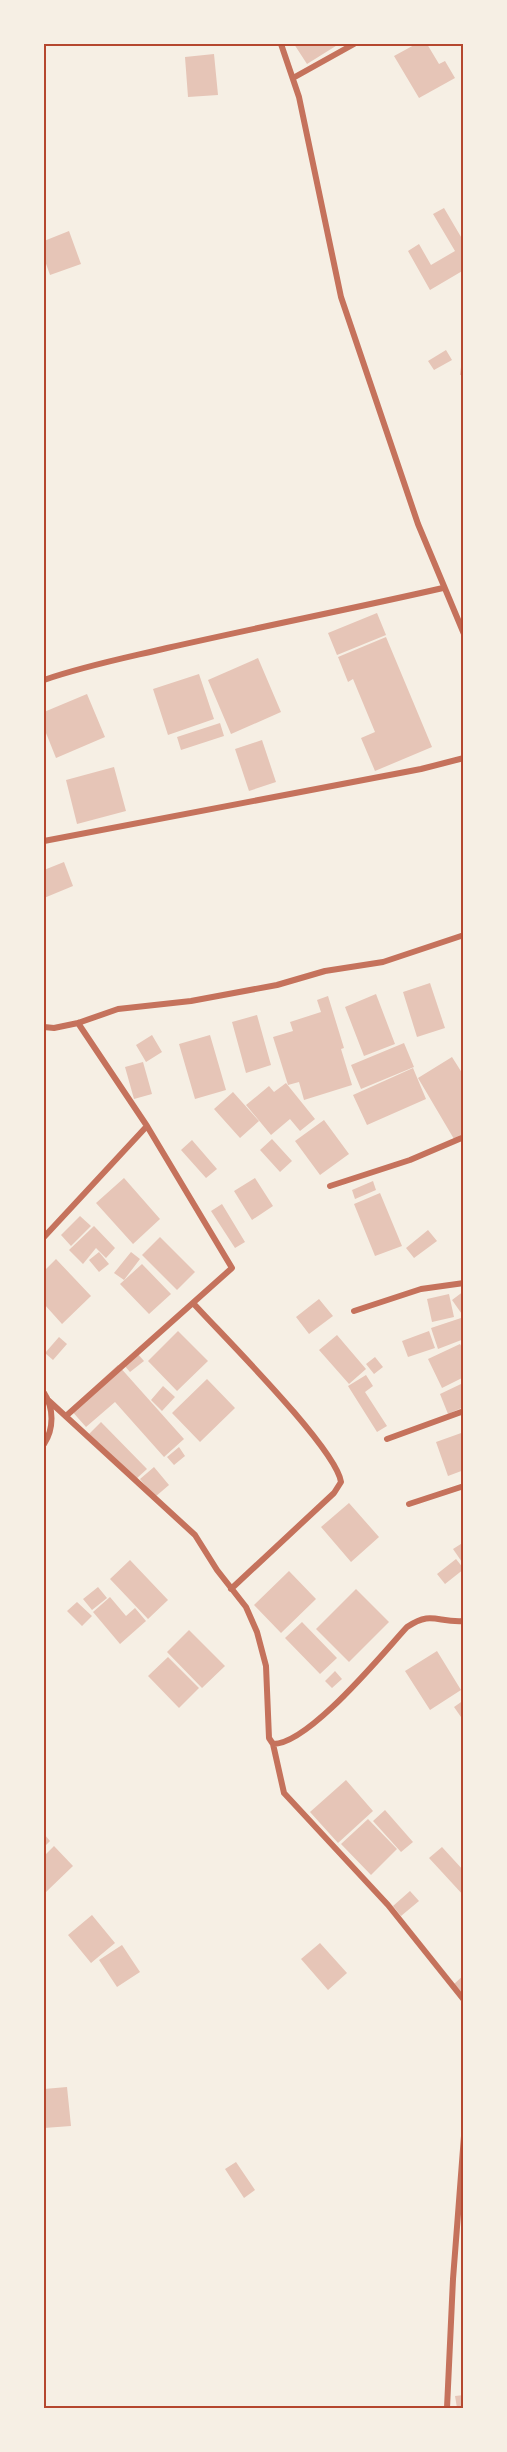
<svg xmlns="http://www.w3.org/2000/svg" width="507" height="2452" viewBox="0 0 507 2452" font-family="'Archivo Narrow',sans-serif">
  <rect width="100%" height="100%" fill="#f6efe4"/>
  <path fill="#e6c5b7" d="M294,44h45l-32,20z
    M416,44h11l12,20 6,-3 10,17 -36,20 -25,-42z
    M214,54l4,41 -30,2 -3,-40z
    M444,208l20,34v28l-34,20 -22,-39 11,-7 12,21 24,-14 -22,-37z
    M69,231l12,33 -31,11 -6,-17v-17z
    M446,350l6,10 -18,10 -6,-9z
    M462,359h2v16h-4z
    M377,613l9,22 -49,20 -9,-22z
    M386,637l46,110 -57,24 -14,-33 14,-6 -22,-53 -5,3 -10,-25z
    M258,658l23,54 -50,22 -23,-54z
    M199,674l15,45 -46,16 -15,-46z
    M87,694l18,43 -49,21 -12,-30v-16z
    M220,723l4,13 -43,14 -4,-13z
    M262,740l14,42 -27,9 -14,-42z
    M114,767l12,44 -49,13 -11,-44z
    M64,862l9,24 -29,12v-28z
    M430,983l15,45 -28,9 -14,-45z
    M376,994l19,50 -31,12 -19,-49z
    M328,996l16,52 -3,1 11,36 -48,15 -5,-18 -11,3 -15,-48 20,-6 -3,-9 31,-10 -4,-12z
    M257,1015l14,50 -25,8 -14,-51z
    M152,1035l10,17 -16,10 -10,-17z
    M210,1035l16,55 -31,9 -16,-55z
    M404,1043l10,24 -53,22 -10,-24z
    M452,1057l12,19v57l-10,6 -36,-61z
    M143,1062l9,32 -18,5 -9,-32z
    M413,1068l13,31 -59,26 -14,-30z
    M286,1083l29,36 -15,12 -10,-12 -19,16 -25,-30 23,-19 5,6z
    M233,1092l26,29 -19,17 -26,-29z
    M324,1120l25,34 -29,21 -25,-34z
    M272,1139l20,22 -12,11 -20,-22z
    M192,1140l25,29 -11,9 -25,-28z
    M124,1178l36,41 -27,25 -37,-41z
    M255,1178l18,28 -21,14 -18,-29z
    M373,1181l3,9 -21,9 -3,-9z
    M380,1193l22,53 -27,10 -21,-52z
    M222,1204l23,38 -10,6 -24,-37z
    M80,1216l11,10 -20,20 -10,-11z
    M94,1226l21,22 -9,10 -10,-10 -13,16 -14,-14z
    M428,1230l9,11 -23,17 -8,-10z
    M160,1237l35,35 -18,18 -35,-35z
    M99,1252l10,12 -10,8 -10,-12z
    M131,1252l9,7 -16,21 -10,-7z
    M56,1259l35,37 -29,28 -18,-20v-33z
    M142,1264l29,30 -22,20 -29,-30z
    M464,1291v26l-12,-17z
    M449,1294l5,23 -22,5 -5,-23z
    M319,1299l14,17 -24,18 -13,-17z
    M461,1318l3,8v13l-26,10 -7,-21z
    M178,1331l30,30 -31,30 -29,-30z
    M429,1331l6,17 -27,9 -6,-16z
    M337,1335l29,34 -17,15 -30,-34z
    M59,1337l8,7 -14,16 -8,-7z
    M460,1344l4,7v26l-22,11 -14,-29z
    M137,1353l7,8 -14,11 -7,-8z
    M375,1357l8,10 -9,7 -8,-10z
    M118,1365l66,74 -20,18 -49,-55 -29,25 -16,-18z
    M366,1375l7,11 -8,6 22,34 -10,6 -29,-46z
    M207,1379l28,29 -35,34 -28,-29z
    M461,1384l3,6v17l-16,7 -8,-20z
    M163,1386l12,11 -13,14 -11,-11z
    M101,1422l46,47 -12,11 -46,-46z
    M464,1432v38l-16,6 -12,-34z
    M179,1447l6,9 -11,9 -7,-8z
    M154,1467l15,18 -14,12 -15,-18z
    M349,1503l30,34 -28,25 -30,-35z
    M464,1542v23l-11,-16z
    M456,1559l8,10 -19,15 -8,-10z
    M130,1560l38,40 -20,19 -38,-40z
    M289,1571l27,28 -35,34 -27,-28z
    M98,1587l9,11 -15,12 -9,-11z
    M356,1589l33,33 -40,40 -33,-33z
    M110,1597l16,19 9,-8 11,13 -26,23 -27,-32z
    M77,1602l15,14 -10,10 -15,-15z
    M302,1622l35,36 -17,16 -35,-36z
    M189,1630l36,36 -23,22 -35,-36z
    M437,1651l24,39 -31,20 -25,-39z
    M168,1657l31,31 -20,20 -31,-32z
    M335,1671l7,8 -10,9 -7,-7z
    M464,1700v15l-3,2 -7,-10z
    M346,1780l27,31 -35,32 -28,-31z
    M385,1810l28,32 -12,10 -28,-31z
    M368,1819l29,30 -26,26 -30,-31z
    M44,1834l6,7 -6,6z
    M54,1846l19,20 -27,26 -2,-3v-33z
    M442,1847l22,24v25l-35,-38z
    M410,1891l9,10 -18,15 -8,-10z
    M92,1915l23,28 -24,20 -23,-28z
    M320,1943l27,30 -19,17 -27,-31z
    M122,1945l18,27 -23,15 -18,-27z
    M464,1975v20l-10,-11z
    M67,2087l4,39 -27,2v-39z
    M236,2162l19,28 -11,8 -19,-29z
    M464,2395v13h-7l-2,-12z"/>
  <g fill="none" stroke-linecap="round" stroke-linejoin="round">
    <path stroke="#c5725c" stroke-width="6" d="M281,44l18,53 42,200 77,227 46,110
      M293,78l61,-34
      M44,680c40,-14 81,-22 123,-32 92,-21 184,-39 276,-60
      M44,841l377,-72 43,-11
      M78,1023l69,103
      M44,1027l10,1 24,-5 40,-14 73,-8 86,-16 48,-14 58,-9 81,-27
      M330,1186l80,-26 54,-23
      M44,1237l103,-111 85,142 -166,148
      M193,1303c29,32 143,145 148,179l-7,11 -103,96
      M354,1311l67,-22 43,-6
      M44,1393c10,15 10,36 0,51
      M48,1400l147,135 22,35 29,37 11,25 9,34 3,72 4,6 11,49 104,112 76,95
      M387,1439l77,-28
      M409,1504l55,-18
      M273,1744c36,0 109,-90 134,-117 25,-17 30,-4 57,-6
      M447,2408l6,-129 11,-143"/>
  </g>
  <rect width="507" height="2452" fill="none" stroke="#f6efe4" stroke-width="90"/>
  <rect x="45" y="45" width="417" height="2362" fill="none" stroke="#b5482f" stroke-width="2"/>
</svg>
